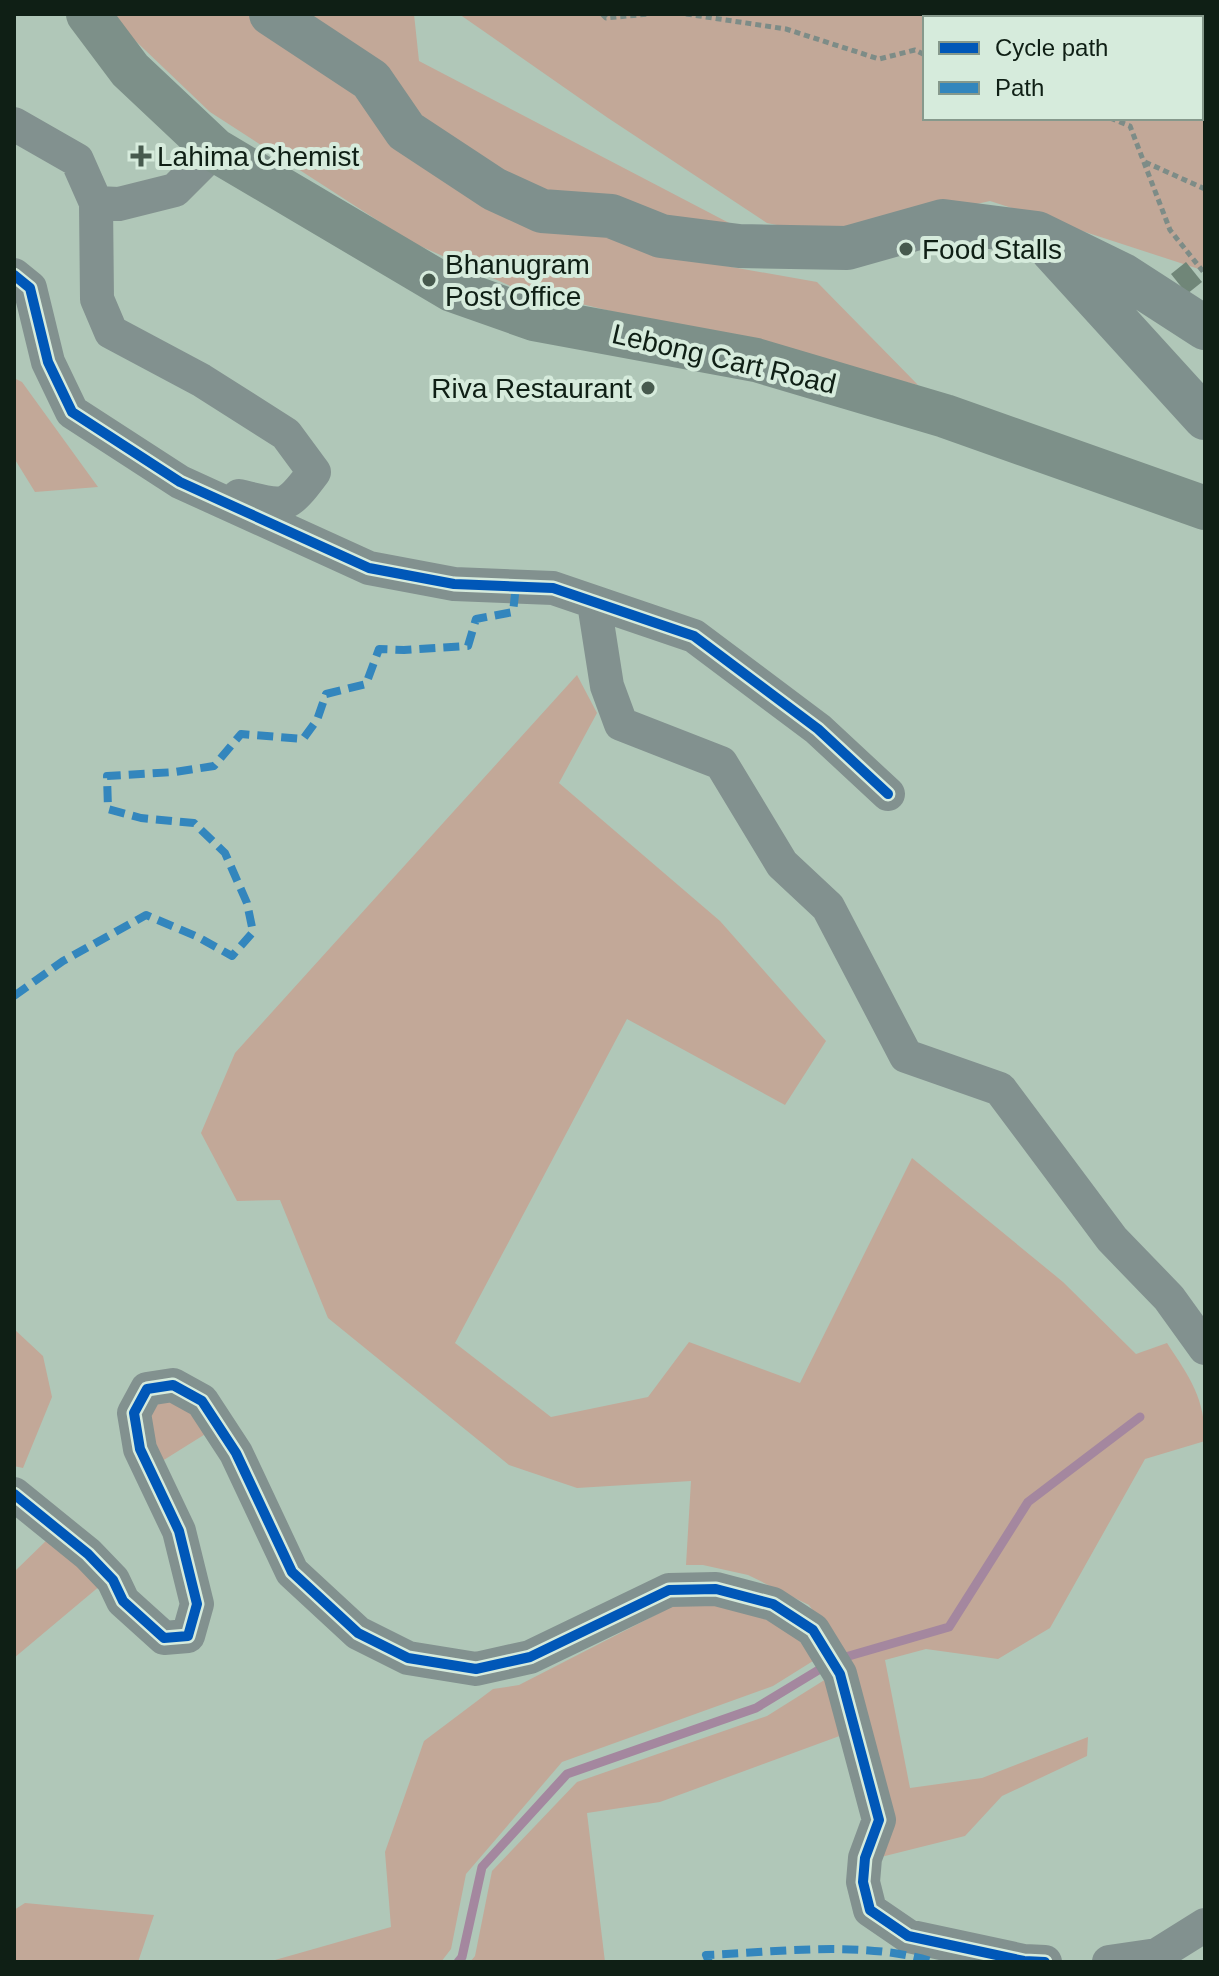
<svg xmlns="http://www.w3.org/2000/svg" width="1219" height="1976" viewBox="0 0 1219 1976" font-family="Arial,sans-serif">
  <rect width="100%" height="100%" fill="#b0c7b8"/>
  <path fill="#c2a898" d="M111,14h148l147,125 286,121 125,22 101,103 -403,-97 -104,-46 -201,-130 -88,-84z
    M296,14h118l5,47 314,164 -193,-28 -128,-78z
    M459,14h654l3,4h-191v100h276v-3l4,5v151l-215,-70 -159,35 -64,-13 -159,-105z
    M1133,14h72v85l-4,-5v-76h-65z
    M14,378l8,4 76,105 -63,5 -21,-34z
    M577,675l20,38 -38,70 161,138 106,120 -41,64 -158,-86 -172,324 96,74 97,-20 41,-55 111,41 112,-225 151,124 73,72 31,-11c23,35 38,55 38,98l-60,18 -95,169 -52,31 -72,-10 -41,11 25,128 72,-10 106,-41 -1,19 -85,40 -37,40 -84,21 -29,-191 -43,-61 -61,-30 -45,-10h-17l5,-84 -114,7 -68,-23 -181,-147 -48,-118 -43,1 -36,-68 34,-80z
    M14,1329l29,27 9,41 -29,71 -9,-2z
    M164,1398l25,12 18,23 -48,30 -9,-50z
    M51,1536l50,49 -87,73v-86z
    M705,1602c38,10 91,18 108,59l-40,25 -211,76 -96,112 -15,75 -10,13h-173l123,-35 -6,-75 39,-111 69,-52 26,-4 154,-79z
    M826,1679l19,55 -185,68 -73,11 18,149h-135l5,-6 17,-85 85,-89 190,-66z
    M25,1903l129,12 -16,47h-124v-52z"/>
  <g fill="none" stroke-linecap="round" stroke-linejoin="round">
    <path stroke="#a4879f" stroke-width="9" d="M458,1962l4,-5 20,-90 85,-93 189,-66 79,-48 114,-33 79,-125 112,-85"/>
  </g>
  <path fill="#708678" d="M1186,262l16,20 -15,12 -16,-20z"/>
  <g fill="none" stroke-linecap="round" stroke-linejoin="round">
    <path stroke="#7d8c87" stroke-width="5" stroke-dasharray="6 4" stroke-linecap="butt" d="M602,14l4,4 43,-4
      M686,14l100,15 93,30 36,-9 10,5
      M1110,118l20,8 40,104 35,44
      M1145,162l60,27"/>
    <path stroke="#82918f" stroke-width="34" d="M14,124l63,36 19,43 1,96 14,33 90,48 85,54 28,38c-29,39 -29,35 -75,24
      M96,203l23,1 56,-14 40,-40
      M14,275l16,13 18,74 24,50 108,70 189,86 85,16 99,4 141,48 124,93 70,65
      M594,603l13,83 14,38 100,39 61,101 46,43 78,149 94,33 112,150 57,59 36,50
      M14,1494l74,60 25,26 10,21 41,37 24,-2 9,-32 -18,-73 -39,-82 -6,-36 13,-24 26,-4 29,16 34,52 56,119 66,61 50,25 68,11 54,-12 139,-67 47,-1 57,15 40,26 27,44 39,146 -14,38 -2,24 7,28 38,26 116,25 21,1
      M1109,1962l48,-7 48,-30"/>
    <path stroke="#7f908d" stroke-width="44" d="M271,14l100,66 35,51 88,58 48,22 69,5 50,20 78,10 108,2 96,-27 94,12 86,42 82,53
      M1052,250l153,168"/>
    <path stroke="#7d9089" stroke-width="44" d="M88,14l42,56 85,80 237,140 82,29 222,41 189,56 260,92"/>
    <path stroke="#3386bd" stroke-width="8" stroke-dasharray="16 8" stroke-linecap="butt" d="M14,996l49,-35 83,-46 52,22 34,19 21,-24 -6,-29 -22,-50 -31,-30 -53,-5 -33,-9 -1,-33 68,-4 39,-6 27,-32 62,5 14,-19 9,-26 40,-10 13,-35 25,1 64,-4 8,-27 37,-7 3,-26
      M709,1962l-3,-7c75,-3 156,-15 228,7"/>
    <defs>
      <path id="cycleway" d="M14,275l16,13 18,74 24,50 108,70 189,86 85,16 99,4 141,48 124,93 70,65
        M14,1494l74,60 25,26 10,21 41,37 24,-2 9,-32 -18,-73 -39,-82 -6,-36 13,-24 26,-4 29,16 34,52 56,119 66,61 50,25 68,11 54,-12 139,-67 47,-1 57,15 40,26 27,44 39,146 -14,38 -2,24 7,28 38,26 116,25 21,1"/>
    </defs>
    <use href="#cycleway" stroke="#d6ebdc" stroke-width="15"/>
    <use href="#cycleway" stroke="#0057b8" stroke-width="10"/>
  </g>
  <g fill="#475a4e" stroke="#d6ebdc" stroke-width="3">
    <path d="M137 144h8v8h8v8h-8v8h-8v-8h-8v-8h8z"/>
    <circle cx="906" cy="249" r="8"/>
    <circle cx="429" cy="280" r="8"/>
    <circle cx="648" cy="388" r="8"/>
  </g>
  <g text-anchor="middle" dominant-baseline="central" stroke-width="8" stroke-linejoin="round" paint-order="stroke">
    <g font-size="28" fill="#0f1f15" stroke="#d6ebdc" text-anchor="start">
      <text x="157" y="156">Lahima Chemist</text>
      <text x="922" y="249">Food Stalls</text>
      <text x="445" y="264">Bhanugram<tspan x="445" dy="32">Post Office</tspan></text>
      <text x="632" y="388" text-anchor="end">Riva Restaurant</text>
    </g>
    <g font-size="28" fill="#0f1f15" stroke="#d6ebdc">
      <text transform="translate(724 359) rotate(13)">Lebong Cart Road</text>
    </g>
  </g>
  <rect width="1219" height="1976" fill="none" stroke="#0f1f15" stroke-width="32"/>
  <rect x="923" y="16" width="280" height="104" fill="#d6ebdc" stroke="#86998c" stroke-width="2"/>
  <rect x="939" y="42" width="40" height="12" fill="#0057b8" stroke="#86998c" stroke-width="2"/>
  <text x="995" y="56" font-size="24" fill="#0f1f15">Cycle path</text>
  <rect x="939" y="82" width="40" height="12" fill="#3386bd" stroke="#86998c" stroke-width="2"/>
  <text x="995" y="96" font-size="24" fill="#0f1f15">Path</text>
</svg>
